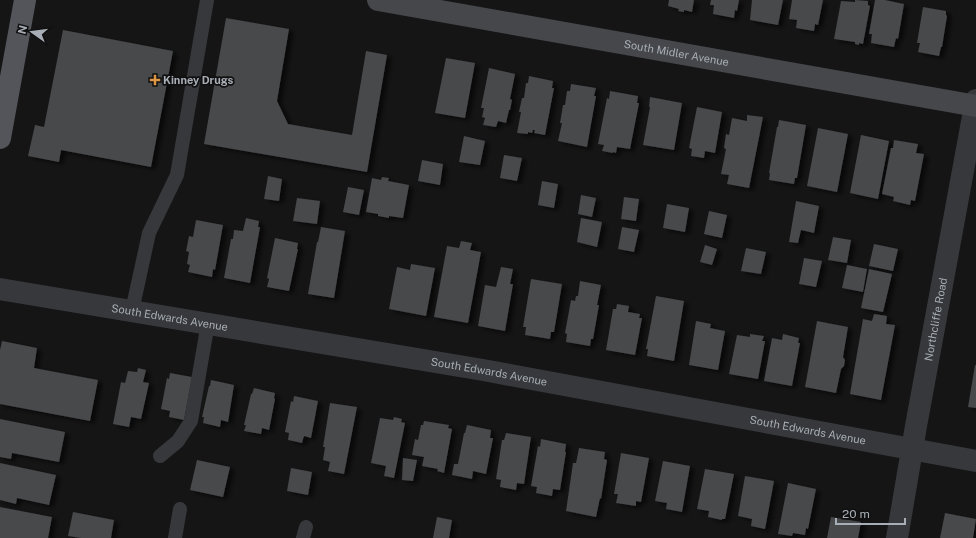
<svg xmlns="http://www.w3.org/2000/svg" width="976" height="538" viewBox="0 0 976 538" font-family="'Public Sans',sans-serif">
  <defs>
    <filter id="shadow"><feDropShadow dx="4.5" dy="2.5" stdDeviation="2" flood-color="#0009"/></filter>
  </defs>
  <rect width="100%" height="100%" fill="#151516"/>
  <path fill="#47484b" filter="url(#shadow)" d="M669,0h25l-2,12 -8,-2v2l-6,-1 1,-2 -11,-3z
    M711,0h28l-2,11 -2,-1 -1,8 -21,-4 1,-9h-4z
    M752,0h31l-5,25 -28,-5z
    M792,0h31l-5,25 -3,-1 -1,7 -18,-3 1,-8 -8,-1z
    M855,0l13,1v4l2,1 -7,38 -4,-1v2l-4,-1v-2l-21,-3 7,-38 14,1z
    M875,0h10l19,4 -6,35 -2,-1 -2,9 -23,-4 1,-9h-3z
    M923,7l23,4v4l1,1 -5,31h-1l-2,9 -21,-4 2,-9h-3z
    M226,18l63,11 -12,72 11,23 64,11 14,-84 21,4 -20,117 -163,-28z
    M63,30l110,21 -22,116 -90,-17 -2,12 -31,-6 7,-31 9,2z
    M446,58l29,5 -10,55 -30,-5z
    M489,68l26,6 -5,25 2,1 -2,10h-1l-3,13 -8,-2 -2,6 -13,-2 2,-7 -3,-1 2,-9h-3z
    M529,76l24,5 -1,7h2l-9,47 -11,-2 1,-3h-2l-1,3 -4,-1v2l-11,-1 4,-21h-2l3,-14h2l2,-15h2z
    M571,84l25,4 -2,8h2l-9,51 -29,-6 4,-18h-2l3,-18h2l2,-14h3z
    M610,91l28,5 -1,7h2l-9,46 -13,-2 -1,6 -3,-1v1l-11,-2 2,-6 -6,-1 9,-46 2,1z
    M650,97l32,6 -8,47 -31,-5 7,-38h-1z
    M697,107l25,5 -7,41 -10,-2 -1,7 -13,-2 1,-7 -3,-1z
    M747,115l16,2 -14,71 -22,-4 2,-9 -8,-1 5,-25 -2,-1 2,-14 3,1 3,-17 15,3z
    M779,120l27,5 -9,53h-2l-1,6 -25,-4 1,-7h-1l8,-46h1z
    M818,128l30,6 -11,58 -30,-6z
    M861,135l28,6 -11,58 -28,-6z
    M464,136l21,5 -5,24 -21,-3z
    M894,140l24,4 -2,9 8,1 -9,47 -4,-1 -1,5 -17,-4 1,-4 -12,-3 9,-46h2z
    M504,155l18,3 -5,23 -17,-3z
    M422,160l21,4 -3,21 -22,-4z
    M268,176l14,3 -3,22 -15,-2z
    M382,177l7,1 -1,3 21,4 -6,33 -14,-2v2l-11,-2v-2l-12,-2 6,-34 9,2z
    M542,181l16,3 -4,24 -16,-3z
    M348,187l16,3 -5,25 -16,-3z
    M581,195l15,3 -4,19 -14,-3z
    M624,197l15,2 -3,22 -15,-2z
    M297,198l23,3 -3,23 -24,-3z
    M796,201l23,5 -5,27 -13,-3 -3,13 -9,-1z
    M667,204l22,4 -4,24 -22,-4z
    M709,211l18,4 -5,23 -18,-4z
    M246,218l13,3 -1,6h2l-10,56 -26,-5 7,-39h2l1,-9 9,1z
    M581,218l21,4 -5,25 -20,-5z
    M196,220l27,5 -8,45 -2,-1 -1,8 -24,-5 2,-7 -3,-1 2,-12 -3,-1 3,-15 4,1z
    M321,227l24,4 -11,67 -26,-4 9,-52h1z
    M622,227l17,3 -5,22 -16,-3z
    M833,237l18,3 -4,23 -19,-3z
    M275,238l23,5 -1,6h1l-9,42 -22,-4 2,-8 -2,-1z
    M461,241l11,2 -2,7 11,2 -13,71 -34,-6 13,-71 12,2z
    M874,244l24,5 -5,22 -24,-5z
    M705,245l12,4 -5,16 -12,-3z
    M746,248l20,4 -5,22 -20,-3z
    M804,258l18,3 -6,26 -17,-3z
    M411,264l24,4 -9,48 -37,-7 8,-42 13,3z
    M847,265l20,4 -4,23 -21,-4z
    M501,267l12,2 -3,15h3l-8,47 -27,-5 7,-41 11,2z
    M869,269l23,5 -9,38 -22,-4z
    M531,279l31,5 -8,48h-3l-1,7 -25,-4 1,-8h-3z
    M580,281l21,4 -4,20h2l-6,34h-2l-1,7 -24,-4 1,-8 -2,-1 6,-33 4,1 1,-5h2z
    M656,296l28,5 -10,60 -27,-5 1,-7h-2z
    M617,304l12,2 -1,6 12,2 -1,4h3l-7,37 -29,-5 7,-41h3z
    M874,314l13,2 -1,8 9,1 -14,75 -31,-6 13,-75 9,2z
    M696,321l15,3 -1,4 15,3 -7,39 -29,-5z
    M817,321l31,6 -5,30 2,3 -1,6 -3,3 -5,24 -31,-6z
    M750,334l14,2 -2,5h3l-7,38 -29,-5 8,-39 13,2z
    M783,334l16,4 -1,5h2l-8,43 -28,-5 8,-43 10,2z
    M2,341l35,7 -3,20 64,12 -8,41 -90,-17v-54z
    M975,365h1v43l-8,-1z
    M138,368l8,2 -3,12 6,1 -8,36 -10,-2 -2,10 -16,-3 8,-42 4,1 3,-12 9,1z
    M170,373l22,4 -8,43 -15,-3 1,-6 -9,-2 6,-31 2,1z
    M211,380l23,5 -6,37 -7,-2 -1,7 -17,-4 1,-6h-2l7,-31h1z
    M254,388l21,5 -1,5 1,1 -6,31 -7,-2 -1,6 -17,-3 2,-6h-2l7,-31h1z
    M294,396l24,5 -7,37 -7,-2 -2,7 -14,-3 1,-7 -4,-1 6,-31 2,1z
    M330,403l27,4 -13,67 -16,-3 2,-9 -7,-2 2,-13h-2z
    M394,417l8,2 -1,3 4,1 -11,55 -10,-2 2,-10 -15,-3 9,-45 13,2z
    M0,419l65,13 -6,30 -47,-9 -1,6 -11,-2z
    M424,421l25,4 -1,3 4,1 -8,44 -7,-2 1,-2 -16,-3 2,-9 -12,-2 3,-16 3,1 3,-15h2z
    M467,425l24,5 -1,8h3l-7,36 -13,-3 -1,8 -20,-4 2,-11h4l6,-31h1z
    M506,433l25,4 -7,47 -7,-1 -1,7 -16,-3 1,-7 -5,-1 6,-39h2z
    M541,439l25,5 -1,8h1l-6,38 -7,-1 -1,7 -16,-3 1,-6 -6,-1 7,-40 2,1z
    M579,448l26,4 -1,7 3,1 -6,39 -1,-1 -4,19 -30,-6 7,-48h3z
    M621,453l28,5 -8,44 -5,-1v5l-20,-3 2,-9h-4z
    M403,458l14,2 -4,21 -11,-1z
    M197,460l33,7 -7,30 -33,-7z
    M663,461l27,5 -8,46 -16,-3 1,-6 -12,-2z
    M0,463l56,12 -7,30 -32,-7 -1,6 -16,-4z
    M291,468l21,4 -4,23 -21,-4z
    M705,469l29,5 -9,45h-3v1l-14,-3 1,-6 -12,-2z
    M745,476l29,5 -9,48 -14,-3 1,-7 -14,-3z
    M788,483l28,6 -8,40 -2,-1 -1,7 -12,-2 -1,3 -14,-2z
    M0,507l52,10 -4,21h-48z
    M73,512l41,8 -3,18h-30l-13,-2z
    M945,513l31,6 -3,19h-33z
    M437,517l15,3 -3,18h-16z
    M831,517l30,5 -3,16h-31z"/>
  <g fill="none" stroke-linecap="round" stroke-linejoin="round">
    <path stroke="#36383b" stroke-width="14" d="M132,311l17,-78 28,-58 30,-175
      M160,456l18,-15 13,-20 17,-98
      M175,538l5,-29
      M303,538l3,-11"/>
    <g stroke="#36383b" stroke-width="22">
      <path id="s1" d="M0,289l483,81 493,91"/>
      <path id="s2" d="M897,538l19,-112 60,-326"/>
    </g>
    <path stroke="#45474b" stroke-width="22" id="s3" d="M378,0l598,106"/>
    <path stroke="#53555a" stroke-width="22" d="M0,138l25,-138"/>
  </g>
  <path fill="#dd9646" stroke="#101011" stroke-width="1.5" d="M153 74h4v4h4v4h-4v4h-4v-4h-4v-4h4z"/>
  <g text-anchor="middle" dominant-baseline="central" stroke-width="3.5" stroke-linejoin="round" paint-order="stroke">
    <g font-size="11" fill="#a8aeb5" stroke="#101011">
      <text stroke="none"><textPath href="#s3" startOffset="303">South Midler Avenue</textPath></text>
      <text stroke="none"><textPath href="#s1" startOffset="172">South Edwards Avenue</textPath></text>
      <text stroke="none"><textPath href="#s2" startOffset="222">Northcliffe Road</textPath></text>
      <text stroke="none"><textPath href="#s1" startOffset="496">South Edwards Avenue</textPath></text>
      <text stroke="none"><textPath href="#s1" startOffset="820">South Edwards Avenue</textPath></text>
    </g>
    <g font-size="11" font-weight="bold" fill="#a8aeb5" stroke="#101011" text-anchor="start">
      <text x="163" y="80">Kinney Drugs</text>
    </g>
  </g>
  <g transform="translate(32 32) rotate(284)" stroke="#101011" stroke-width="3" paint-order="stroke">
  <path d="M0-3L7 15L0 10L-7 15Z" fill="#a8aeb5"/>
  <text y="-6" font-size="11" font-weight="bold" text-anchor="middle" fill="#a8aeb5">N</text>
  </g>
  <path d="M836 518v6h69v-6" fill="none" stroke="#a8aeb5" stroke-width="2"/>
  <text x="842" y="518" font-size="12" fill="#a8aeb5" stroke="#101011" stroke-width="3" paint-order="stroke">20 m</text>
</svg>
